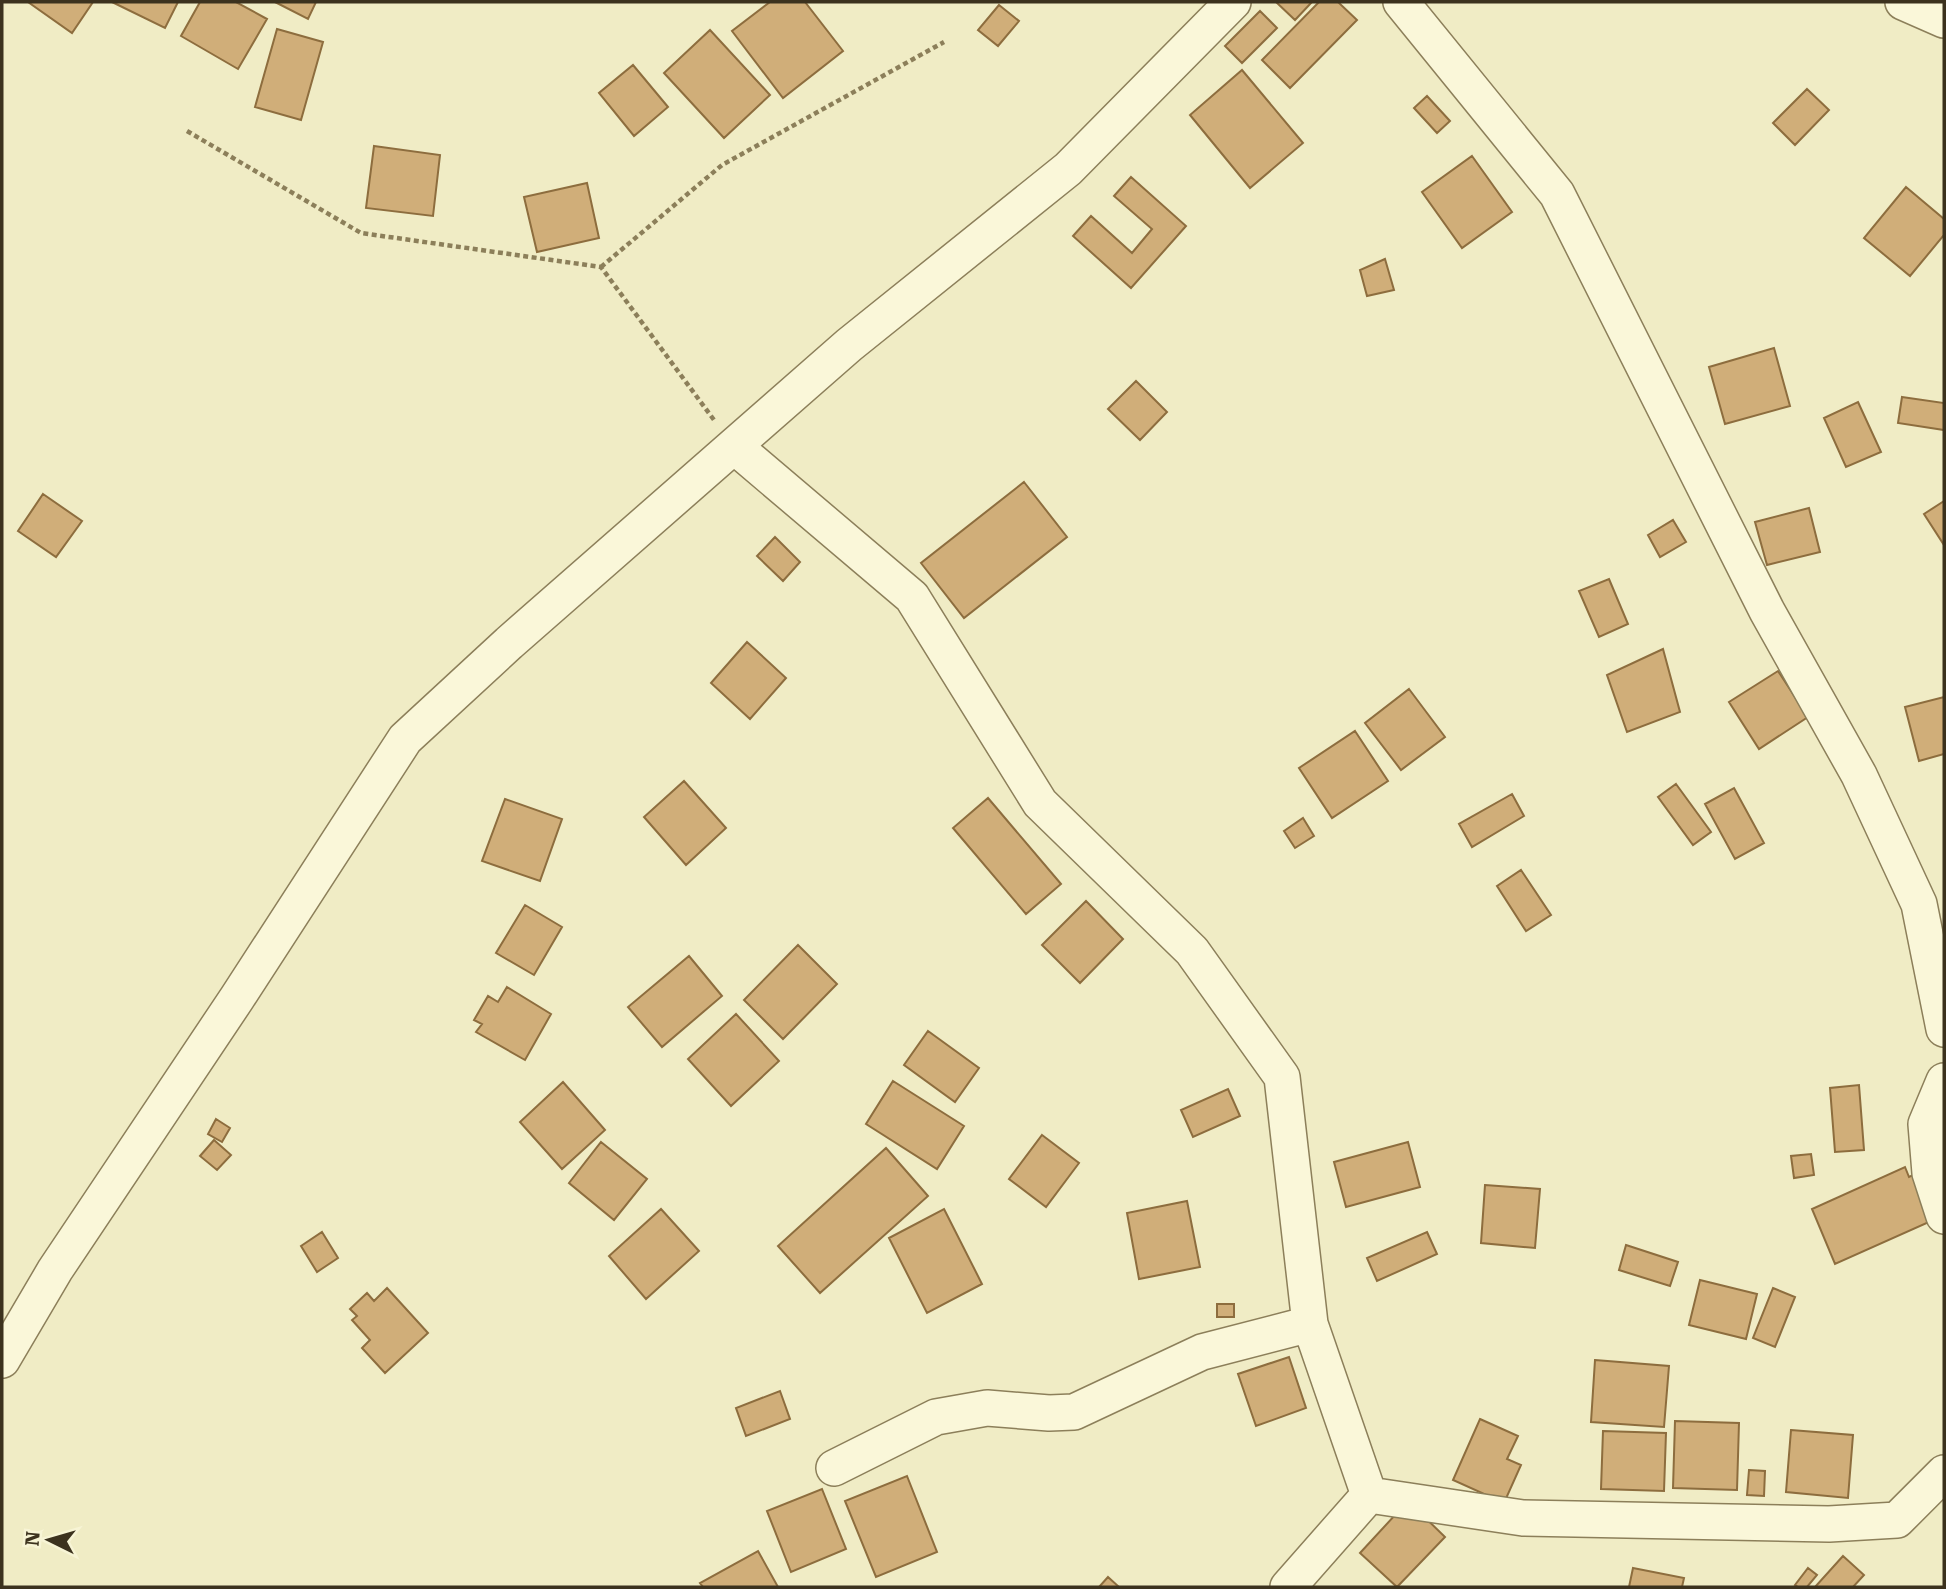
<svg xmlns="http://www.w3.org/2000/svg" width="1946" height="1589" viewBox="0 0 1946 1589" font-family="'Roboto Serif',serif">
  <rect width="100%" height="100%" fill="#f0ecc5"/>
  <path fill="#d0ae79" stroke="#8d6d3e" stroke-width="2" d="M28,2h65l-21,31z
    M112,2h66l-13,26z
    M200,2h36l31,17 -29,50 -57,-33z
    M275,2h41l-8,17z
    M770,2h35l38,49 -60,47 -51,-67z
    M1276,2h36l-17,18z
    M1319,2h19l19,18 -67,68 -28,-28z
    M999,5l20,16 -21,25 -20,-16z
    M1260,11l17,17 -35,35 -17,-17z
    M277,29l46,13 -22,78 -46,-13z
    M710,30l60,65 -46,43 -60,-65z
    M633,65l35,42 -34,29 -35,-43z
    M1242,70l61,73 -53,45 -60,-73z
    M1807,89l22,21 -34,35 -22,-22z
    M1427,96l23,25 -13,12 -23,-25z
    M374,146l66,9 -7,61 -67,-8z
    M1472,156l40,56 -50,36 -40,-56z
    M1131,177l55,49 -55,62 -58,-52 18,-20 41,37 20,-24 -38,-33z
    M587,183l12,55 -62,14 -13,-55z
    M1906,187l38,32v16l-34,41 -46,-38z
    M1385,259l9,31 -27,6 -7,-26z
    M1774,348l16,58 -65,18 -16,-57z
    M1136,381l31,31 -27,28 -32,-31z
    M1902,397l42,6v27l-46,-7z
    M1858,402l23,50 -35,15 -22,-49z
    M1024,482l43,55 -103,81 -43,-55z
    M43,494l39,27 -26,36 -38,-26z
    M1944,501v44l-20,-31z
    M1809,508l11,44 -53,13 -12,-43z
    M1673,520l13,22 -26,15 -12,-22z
    M775,537l25,25 -17,19 -26,-25z
    M1609,579l19,45 -29,13 -20,-46z
    M747,642l39,36 -36,41 -39,-36z
    M1663,649l17,63 -53,20 -20,-57z
    M1778,671l30,46 -49,32 -30,-47z
    M1409,689l36,48 -44,33 -36,-47z
    M1944,697v57l-25,7 -14,-54z
    M1355,731l33,50 -56,37 -33,-50z
    M684,781l42,47 -40,37 -42,-48z
    M1676,784l35,48 -18,13 -35,-48z
    M1734,788l30,55 -29,16 -30,-55z
    M1512,794l12,22 -52,31 -13,-23z
    M988,798l73,86 -35,30 -73,-86z
    M505,799l57,20 -22,62 -58,-20z
    M1303,818l11,18 -19,12 -11,-17z
    M1521,870l30,45 -25,16 -29,-45z
    M1086,901l37,38 -43,44 -38,-38z
    M525,905l37,22 -28,48 -38,-22z
    M798,945l39,39 -54,55 -39,-39z
    M689,956l33,40 -60,51 -34,-40z
    M507,987l44,27 -26,46 -49,-28 6,-8 -8,-4 14,-24 10,6z
    M736,1014l43,47 -48,45 -43,-47z
    M928,1031l51,37 -24,34 -51,-37z
    M893,1081l71,45 -27,43 -71,-45z
    M563,1082l42,48 -43,39 -42,-47z
    M1859,1085l5,65 -29,2 -5,-64z
    M1228,1089l12,27 -47,21 -12,-27z
    M216,1119l14,9 -8,14 -14,-8z
    M1042,1135l37,28 -33,44 -37,-28z
    M214,1140l17,15 -14,15 -17,-14z
    M601,1142l46,37 -33,41 -45,-37z
    M1408,1142l12,45 -74,20 -12,-45z
    M886,1148l42,48 -108,97 -42,-47z
    M1811,1154l3,21 -20,3 -3,-22z
    M1905,1167l4,10 11,-5 12,26 -11,4 8,20 -94,42 -23,-55z
    M1485,1185l55,4 -5,59 -54,-5z
    M1187,1201l13,66 -61,12 -12,-66z
    M661,1209l38,42 -53,48 -37,-43z
    M944,1209l38,75 -55,29 -38,-75z
    M322,1232l16,26 -21,14 -16,-26z
    M1427,1232l10,22 -60,27 -10,-23z
    M1626,1245l52,17 -8,24 -51,-16z
    M1700,1280l57,14 -11,45 -57,-14z
    M387,1288l41,45 -43,40 -23,-25 8,-8 -18,-20 5,-4 -7,-7 17,-16 7,8z
    M1773,1288l22,9 -20,50 -22,-9z
    M1217,1304h17v13h-17z
    M1289,1357l17,51 -50,18 -18,-52z
    M1595,1360l74,6 -5,61 -73,-5z
    M780,1391l10,28 -44,17 -10,-28z
    M1480,1419l38,17 -11,23 14,6 -17,38 -51,-23z
    M1675,1421l64,2 -2,67 -64,-2z
    M1791,1430l62,5 -5,63 -62,-6z
    M1603,1431l63,2 -2,58 -63,-2z
    M1749,1470l16,1 -1,25 -17,-1z
    M907,1476l30,76 -61,25 -31,-76z
    M822,1489l24,60 -55,23 -24,-61z
    M1408,1501l37,36 -48,50 -37,-34z
    M758,1551l20,36h-75l-3,-4z
    M1843,1556l21,19 -11,12h-38z
    M1633,1568l51,10 -2,9h-53z
    M1808,1568l9,7 -10,12h-9l-3,-2z
    M1108,1577l11,10h-20z"/>
  <g fill="none" stroke-linecap="round" stroke-linejoin="round">
    <defs>
      <path id="street" d="M1401,2l156,192 210,417 92,164 60,129 25,125
        M1903,2l41,18
        M734,446l178,151 128,206 152,148 90,126 28,247 59,171
        M1944,1081l-18,43 4,49 14,43
        M2,1360l53,-90 182,-272 168,-259 104,-96 340,-298 219,-176 165,-167
        M834,1468l102,-51 51,-9 62,5 25,-1 128,-60 108,-28
        M1369,1495l154,23 306,6 68,-4 47,-47
        M1288,1587l81,-92"/>
    </defs>
    <use href="#street" stroke="#8c7f5a" stroke-width="38"/>
    <path stroke="#8c7f5a" stroke-width="4.5" stroke-dasharray="5 3.5" stroke-linecap="butt" d="M187,131l174,102 240,34 113,153
      M601,267l121,-102 222,-123"/>
    <use href="#street" stroke="#faf7d9" stroke-width="35"/>
  </g>
  <rect width="1946" height="1589" fill="none" stroke="#3c321e" stroke-width="7"/>
  <g transform="translate(49 1540) rotate(275)" stroke="#f7f4d5" stroke-width="5" paint-order="stroke">
  <path d="M0-5L12 26L0 18L-12 26Z" fill="#3c321e"/>
  <text y="-10" font-size="19" font-weight="bold" text-anchor="middle" fill="#3c321e">N</text>
  </g>
</svg>
